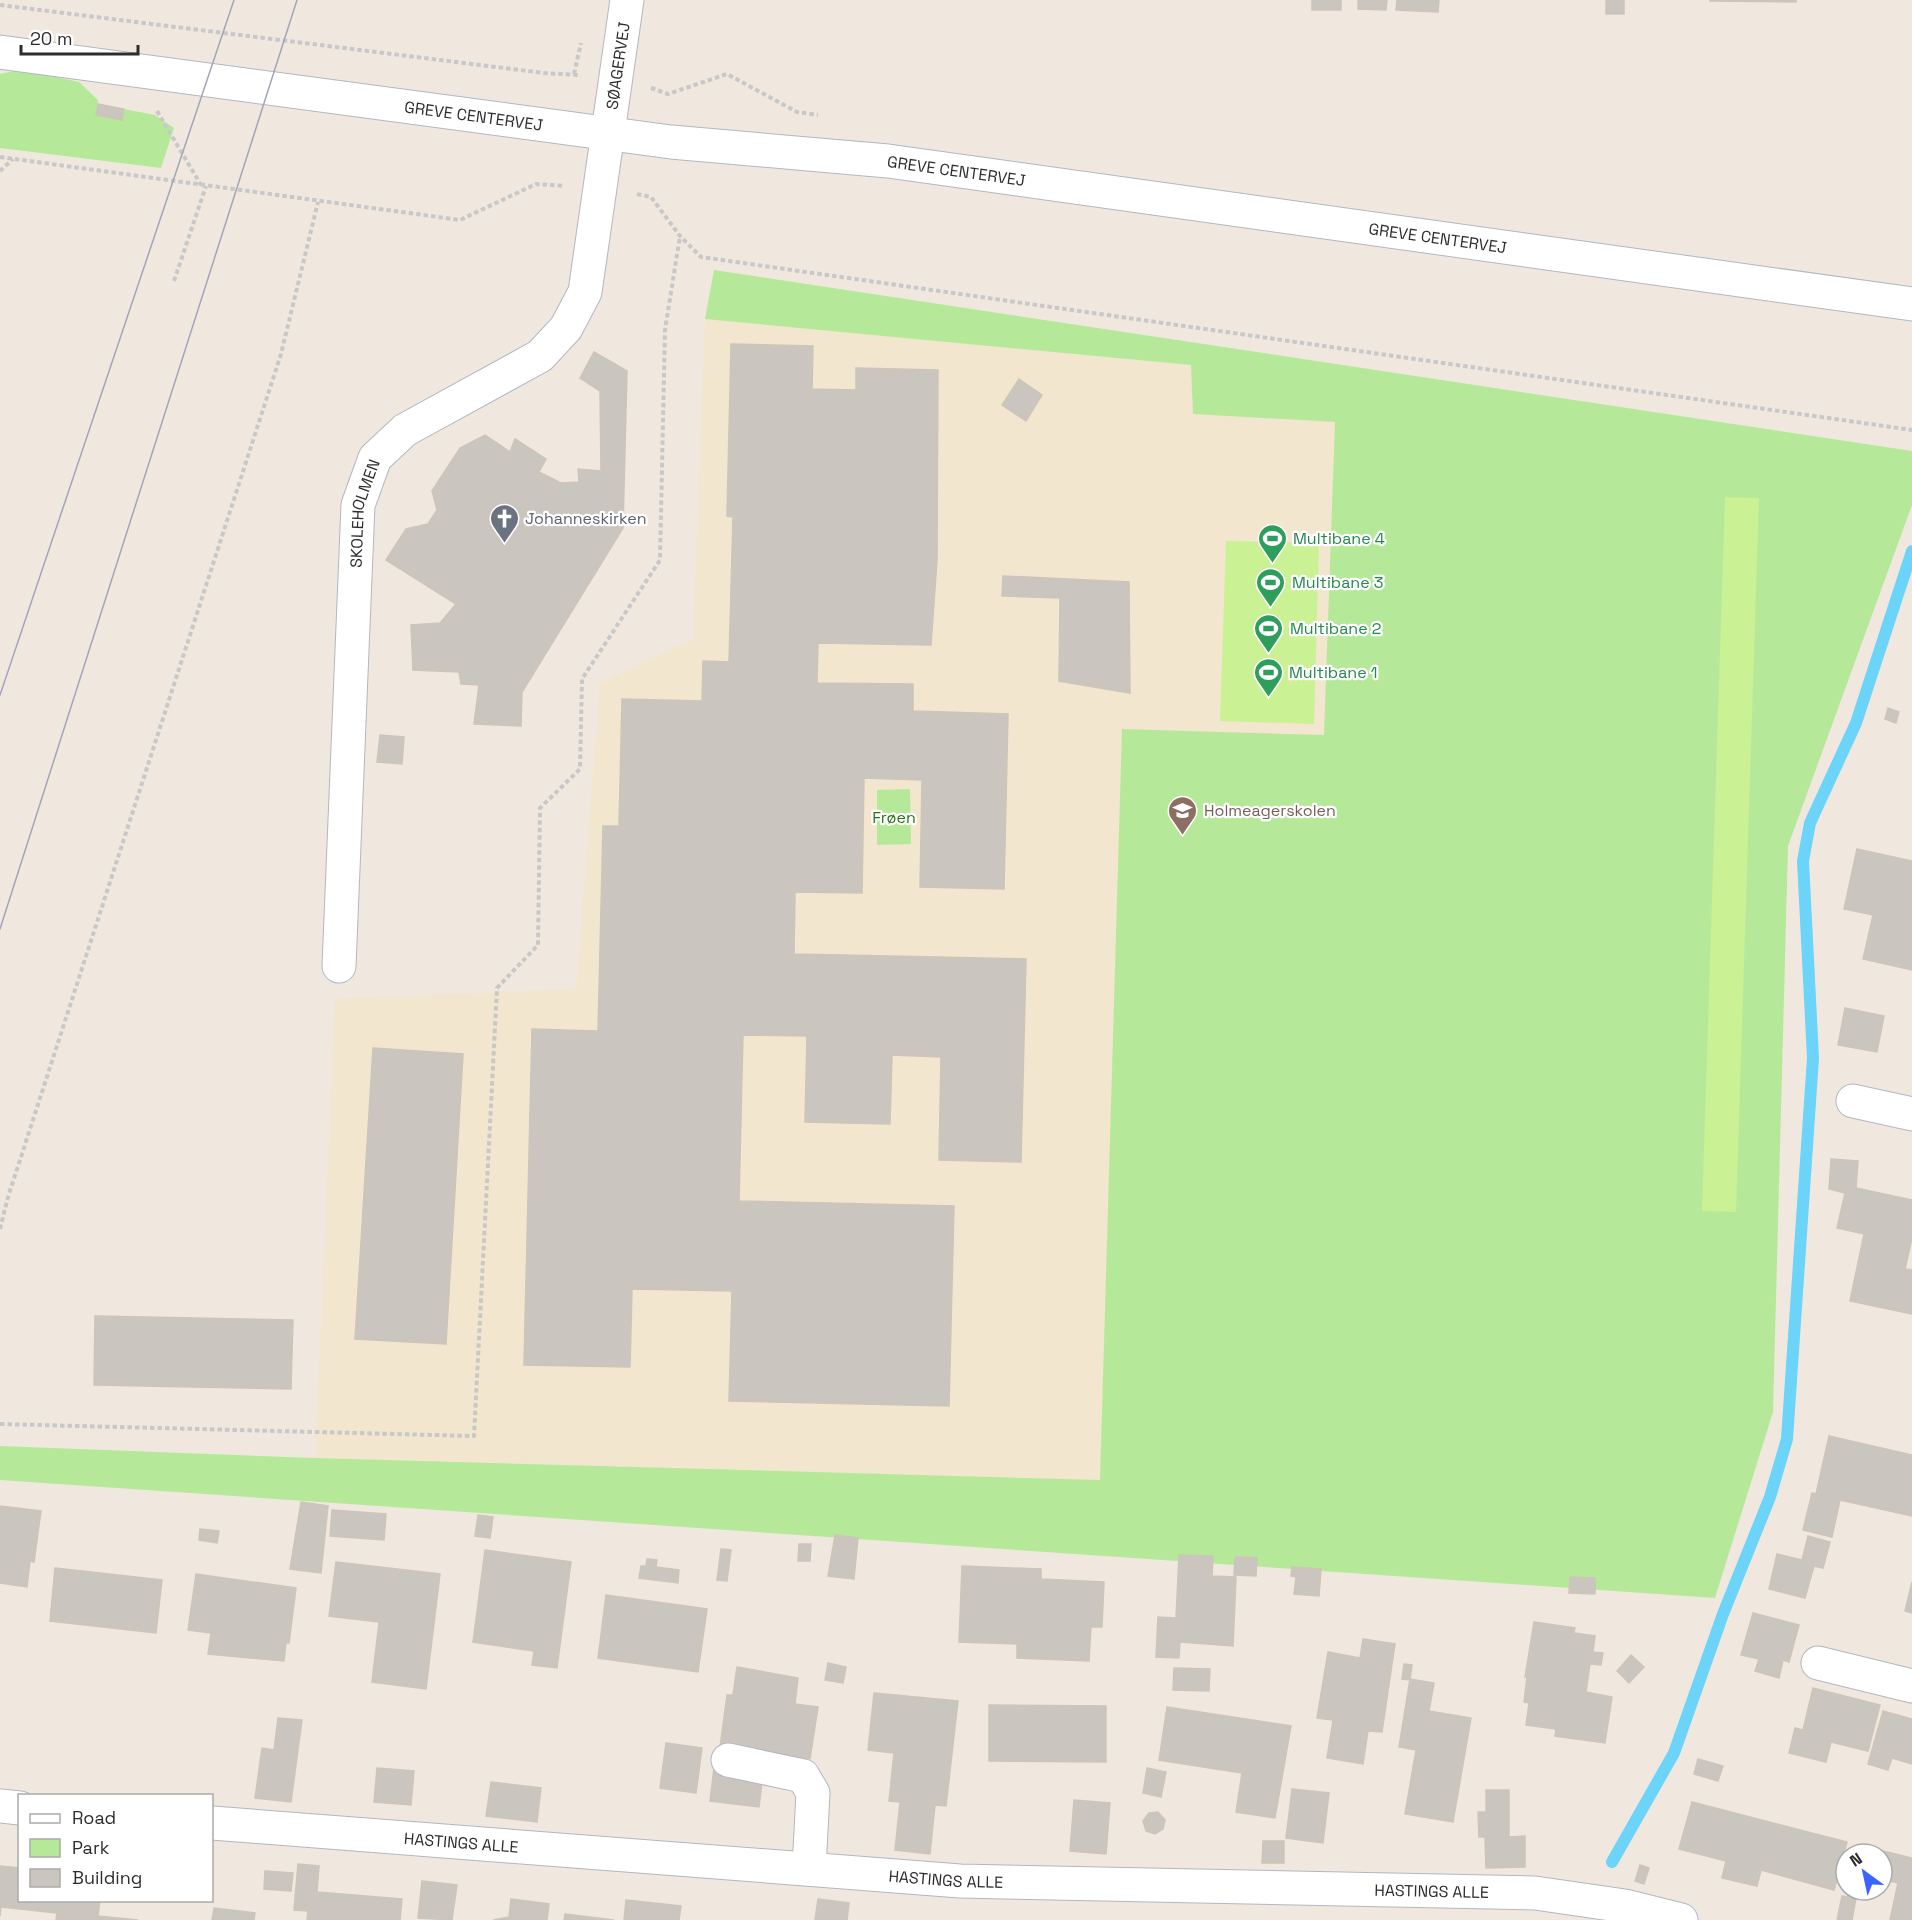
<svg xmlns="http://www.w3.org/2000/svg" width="1912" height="1920" viewBox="0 0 1912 1920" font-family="'Space Grotesk',sans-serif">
  <rect width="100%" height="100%" fill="#f0e8df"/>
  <path fill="#f2e6ce" d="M705,319l487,46 1,49 143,8 -2,47 453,24 -687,988 -785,-23 20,-459 241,-10 24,-306 93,-44z"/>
  <path fill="#b5e999" d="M14,71l24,2 41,9 19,18 -2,15 26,5 2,-11 31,6 19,13 -13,40 -161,-20v-74z
    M714,270l1198,181v54l-124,341 -15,566 -58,186 -1715,-118v-34l315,12 785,22 22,-751 202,6 11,-313 -142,-8 -2,-49 -486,-46z
    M910,789l1,55 -34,1v-55z"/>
  <path fill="#caf194" d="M1725,497l34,1 -23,714 -34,-1z
    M1226,541l93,2 -5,181 -94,-3z"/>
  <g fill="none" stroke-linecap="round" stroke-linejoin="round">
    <path stroke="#6cd4f8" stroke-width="12" d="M1612,1862l62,-109 49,-139 47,-117 17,-58 26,-381 -10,-197 7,-38 46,-100 56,-172"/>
  </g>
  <path fill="#cbc5bf" stroke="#ccc5b8" stroke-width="1.5" d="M1312,0h29v10h-29z
    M1358,0h29l-1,10 -28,-1z
    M1397,0h42l-1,12 -42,-2z
    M1606,0h18v14h-18z
    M1710,0h86v2l-86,-1z
    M98,104l26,5 -2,11 -26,-5z
    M731,344l82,2 -1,43 44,1v-22l82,2 -1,190 -6,85 -113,-2 -1,40 96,1v27l95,3 -4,175 -84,-2 2,-107 -58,-2 -2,115 -67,-1 -1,62 232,5 -5,203 -82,-2 2,-103 -49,-2 -2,69 -85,-2 2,-86 -64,-1 -4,166 215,5 -5,200 -220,-5 3,-110 -100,-2 -2,78 -106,-2 8,-336 66,2 5,-205h16l3,-127 80,2 1,-40 26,1 4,-145 -6,-1z
    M594,352l33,19 -4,157 -101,164 -1,34 -47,-2 5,-39 -18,-1 -2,-12 -46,-2 -2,-45 29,-2 16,-19 -70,-44 20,-31 22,-5 9,-14 -5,-19 28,-43 25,-13 25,17 5,-13 31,20 -7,13 22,11 18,-1 -1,-13 23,2 -1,-80 -20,-13z
    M1019,379l23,16 -16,26 -24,-16z
    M1003,576l126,6 1,111 -71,-12 1,-83 -58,-2z
    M1888,708l11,4 -3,11 -11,-4z
    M380,735l24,2 -2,27 -25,-2z
    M1857,849l55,12v109l-49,-11 10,-44 -29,-6z
    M1845,1008l39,8 -7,36 -39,-7z
    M373,1048l90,6 -17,290 -91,-5z
    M1831,1159l27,2 -2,27 56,12v38l-7,31 7,1v44l-62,-13 14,-67 -27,-6 8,-35 -16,-4z
    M95,1316l198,4 -2,69 -197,-4z
    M1829,1436l83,19v61l-72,-16 -8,37 -29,-7 9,-37 4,1z
    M301,1502l27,4 -7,67 -31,-4z
    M0,1506l41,5 -7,51 -4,-1 -3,26 -27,-4z
    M332,1510l54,4 -2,26 -54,-4z
    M478,1515l15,2 -3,21 -15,-2z
    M200,1529l19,2 -2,12 -18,-3z
    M835,1535l23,3 -4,41 -26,-3z
    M1808,1536l22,6 -7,26 -9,-2 -9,32 -36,-9 8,-35 25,6z
    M799,1544h12l-1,17h-12z
    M721,1549l10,1 -4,31 -10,-1z
    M485,1550l86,12 -14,106 -25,-3 2,-14 -61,-9z
    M1179,1555l34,1 -1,20 24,1 -3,69 -53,-4 -1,16 -23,-1 2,-40 18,1z
    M1235,1557l22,1 -1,18 -22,-1z
    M647,1559l10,1 -1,7 23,3 -1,13 -39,-5 2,-12h5z
    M336,1562l104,12 -14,115 -54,-7 7,-60 -50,-6z
    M962,1566l79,3v10l63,3 -2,45h-11l-2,34 -72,-3v-14l-58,-2z
    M1292,1567l29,2 -2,27 -25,-2 2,-17 -5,-1z
    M55,1568l107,12 -6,53 -106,-12z
    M196,1574l100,14 -7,55h-3l-2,18 -76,-7 3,-21 -23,-3z
    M1570,1577l25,1v16l-26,-1z
    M1912,1582v31l-7,-2z
    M606,1595l101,14 -9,63 -100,-14z
    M1753,1613l46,12 -10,37 -6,-2 -4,18 -24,-7 4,-12 -18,-4z
    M1534,1622l41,6 -1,5 21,3 -2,16 10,1 -2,12 -11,-1 -4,28 26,5 -7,46 -50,-7 1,-7 -30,-4 3,-22 -5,-1 3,-25h-2z
    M1363,1639l32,5 -13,88 -14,-1 -5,33 -36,-6 6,-38 -16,-2 11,-66 32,6z
    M1631,1655l13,12 -15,16 -12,-12z
    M828,1663l18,4 -3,16 -18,-3z
    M1404,1664l8,1 -2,15 -8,-1z
    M737,1667l61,11 -3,26 23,3 -8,52 -90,-12 7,-52h6z
    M1174,1668l36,1 -1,22 -36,-1z
    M1410,1679l24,4 -5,28 42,7 -18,104 -48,-8 11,-64 -17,-3z
    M1813,1688l67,17 -12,46 -37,-9 -5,20 -37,-9 6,-25 8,2z
    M874,1693l84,8 -12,105 -11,-1 -5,49 -35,-4 5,-48 -11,-1 5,-48 -26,-3z
    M989,1705l117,1v56l-117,-1z
    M1167,1707l124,19 -16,92 -39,-6 6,-39 -83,-13z
    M1883,1711l29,8v45l-20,-6 -4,12 -20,-6z
    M278,1718l24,2 -11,82 -36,-4 7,-50 12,2z
    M666,1743l36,5 -6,45 -36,-5z
    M1698,1759l25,7 -5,15 -24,-7z
    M377,1768l37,3 -3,34 -37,-3z
    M714,1768l49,6 -4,33 -49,-6z
    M1147,1768l19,4 -5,25 -18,-4z
    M491,1782l50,6 -4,34 -51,-6z
    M1292,1789l37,4 -6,50 -37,-5z
    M1486,1790h23v47l16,-1v31l-39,1 -1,-31h-6l-1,-25h8z
    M1074,1800l36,3 -4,51 -36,-3z
    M1692,1802l155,40 -13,48 -73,-20 -4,16 -35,-8 4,-17 -47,-12z
    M1158,1812l7,8 -2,9 -8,5 -9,-3 -3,-10 6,-8z
    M1263,1841h21v22h-22z
    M1866,1847l46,11v62h-22l8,-37 -16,-4v-25h-18z
    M298,1864l21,2 -2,26 85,7 -2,21h-93l1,-9 -14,-1z
    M1640,1865l9,3 -5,16 -9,-3z
    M0,1866l20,2v32h80l-2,16 40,4h-82l1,-7 -56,-6 -1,9z
    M265,1871l28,2 -2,18 -27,-2z
    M422,1881l35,4 -5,35 -34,-2z
    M1842,1896l14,2 -4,22h-15z
    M511,1899l38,5 -2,16h-54l16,-3z
    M818,1899l31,4 -2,17h-32z
    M626,1900l55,6 -2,14h-55z
    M214,1908l41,5 -1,7h-42z
    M565,1914l49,6h-50z"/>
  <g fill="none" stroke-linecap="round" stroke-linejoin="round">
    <defs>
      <g id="minor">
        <path id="s1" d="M0,52l671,90 217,19 1024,143"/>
        <path id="s2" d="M339,966l19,-461 17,-47 30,-28 135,-74 26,-28 19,-36 42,-292"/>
        <path d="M1853,1101l59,13"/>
        <path d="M1818,1663l94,23"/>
        <path d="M728,1760l75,16 10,17 -4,76"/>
        <path d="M0,1806l20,2"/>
        <path id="s3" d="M212,1823l748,58 575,12 90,13 56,14"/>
      </g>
    </defs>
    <use href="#minor" stroke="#b3b6c2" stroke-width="35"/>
    <path stroke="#c8c8c8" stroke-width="4" stroke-dasharray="4.5 3" stroke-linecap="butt" d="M0,5l544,68 35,2
      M574,74l7,-31
      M651,88l17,6 59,-20 70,38 21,3
      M157,111l44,74
      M0,157l460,63 76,-36 28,2
      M0,171l13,-12
      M637,194l14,3 29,39 21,21 1211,173
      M174,281l32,-95
      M0,1229l8,-32 273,-843 37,-152
      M0,1424l474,12 23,-448 41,-43 2,-137 40,-39 2,-90 78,-119 5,-230 15,-94"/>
    <use href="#minor" stroke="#fff" stroke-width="33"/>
    <path stroke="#a1a5b9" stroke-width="1.5" d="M0,695l234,-695
      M0,929l297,-929"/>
  </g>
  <defs>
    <symbol id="church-pin" viewBox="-11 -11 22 30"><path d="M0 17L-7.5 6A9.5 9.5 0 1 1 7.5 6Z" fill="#6b7280" stroke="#fff"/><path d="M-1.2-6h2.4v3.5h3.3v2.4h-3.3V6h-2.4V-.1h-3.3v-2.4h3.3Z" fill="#fff"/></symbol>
    <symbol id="stadium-pin" viewBox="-11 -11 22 30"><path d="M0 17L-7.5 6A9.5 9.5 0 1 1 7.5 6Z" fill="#2e9e5b" stroke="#fff"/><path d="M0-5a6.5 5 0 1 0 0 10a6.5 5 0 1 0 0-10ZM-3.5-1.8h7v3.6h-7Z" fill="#fff"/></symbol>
    <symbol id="school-pin" viewBox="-11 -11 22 30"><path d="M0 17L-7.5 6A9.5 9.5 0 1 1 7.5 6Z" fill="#8d6e63" stroke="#fff"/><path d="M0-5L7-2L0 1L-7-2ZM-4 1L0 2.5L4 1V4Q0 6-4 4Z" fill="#fff"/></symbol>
  </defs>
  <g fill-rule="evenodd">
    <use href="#church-pin" x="488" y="502" width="33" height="45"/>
    <use href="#stadium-pin" x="1256" y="522" width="33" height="45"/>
    <use href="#stadium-pin" x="1254" y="566" width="33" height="45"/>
    <use href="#stadium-pin" x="1252" y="612" width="33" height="45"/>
    <use href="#stadium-pin" x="1252" y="656" width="33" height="45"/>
    <use href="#school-pin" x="1166" y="794" width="33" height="45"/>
  </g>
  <g text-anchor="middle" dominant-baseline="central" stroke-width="4.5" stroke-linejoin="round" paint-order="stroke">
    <g font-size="16" fill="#2d2d2d" stroke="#fff">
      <text stroke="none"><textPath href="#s2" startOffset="1014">SØAGERVEJ</textPath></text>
      <text stroke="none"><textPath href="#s1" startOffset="478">GREVE CENTERVEJ</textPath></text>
      <text stroke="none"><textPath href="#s1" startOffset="964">GREVE CENTERVEJ</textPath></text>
      <text stroke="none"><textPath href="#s1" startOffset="1450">GREVE CENTERVEJ</textPath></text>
      <text stroke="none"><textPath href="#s2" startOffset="454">SKOLEHOLMEN</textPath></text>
      <text stroke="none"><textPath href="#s3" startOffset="250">HASTINGS ALLE</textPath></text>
      <text stroke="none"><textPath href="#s3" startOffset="736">HASTINGS ALLE</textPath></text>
      <text stroke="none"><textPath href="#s3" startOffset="1222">HASTINGS ALLE</textPath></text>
    </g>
    <g font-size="16" fill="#5b616d" stroke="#fff" text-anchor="start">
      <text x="525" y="518">Johanneskirken</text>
    </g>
    <g font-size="16" fill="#27864d" stroke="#fff" text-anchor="start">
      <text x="1293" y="538">Multibane 4</text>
      <text x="1292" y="582">Multibane 3</text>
      <text x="1290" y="628">Multibane 2</text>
      <text x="1289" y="672">Multibane 1</text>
    </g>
    <g font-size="16" fill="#785e54" stroke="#fff" text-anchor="start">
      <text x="1204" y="810">Holmeagerskolen</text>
    </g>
    <g font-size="16" fill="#2a7216" stroke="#fff">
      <text x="894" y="817">Frøen</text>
    </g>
  </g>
  <rect x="18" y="1794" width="195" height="108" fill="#ffffff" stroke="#ababab" stroke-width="1.5"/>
  <rect x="30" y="1814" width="30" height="9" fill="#ffffff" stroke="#ababab" stroke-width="1.5"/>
  <text x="72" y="1824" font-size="18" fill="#2d2d2d">Road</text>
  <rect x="30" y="1839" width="30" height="18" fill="#b5e999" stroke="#ababab" stroke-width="1.5"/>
  <text x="72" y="1854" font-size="18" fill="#2d2d2d">Park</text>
  <rect x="30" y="1869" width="30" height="18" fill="#cbc5bf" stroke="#ababab" stroke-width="1.5"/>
  <text x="72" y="1884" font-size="18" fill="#2d2d2d">Building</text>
  <g transform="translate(1864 1872) rotate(327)"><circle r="28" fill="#ffffff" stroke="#ababab" stroke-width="1.5"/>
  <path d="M0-4.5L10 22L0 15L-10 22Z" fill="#3d63ff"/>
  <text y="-9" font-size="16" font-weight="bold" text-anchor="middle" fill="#2d2d2d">N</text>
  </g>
  <path d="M21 45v9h117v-9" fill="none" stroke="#2d2d2d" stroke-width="3"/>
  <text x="30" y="45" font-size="18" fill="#2d2d2d" stroke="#ffffff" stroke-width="4.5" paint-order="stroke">20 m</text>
</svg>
